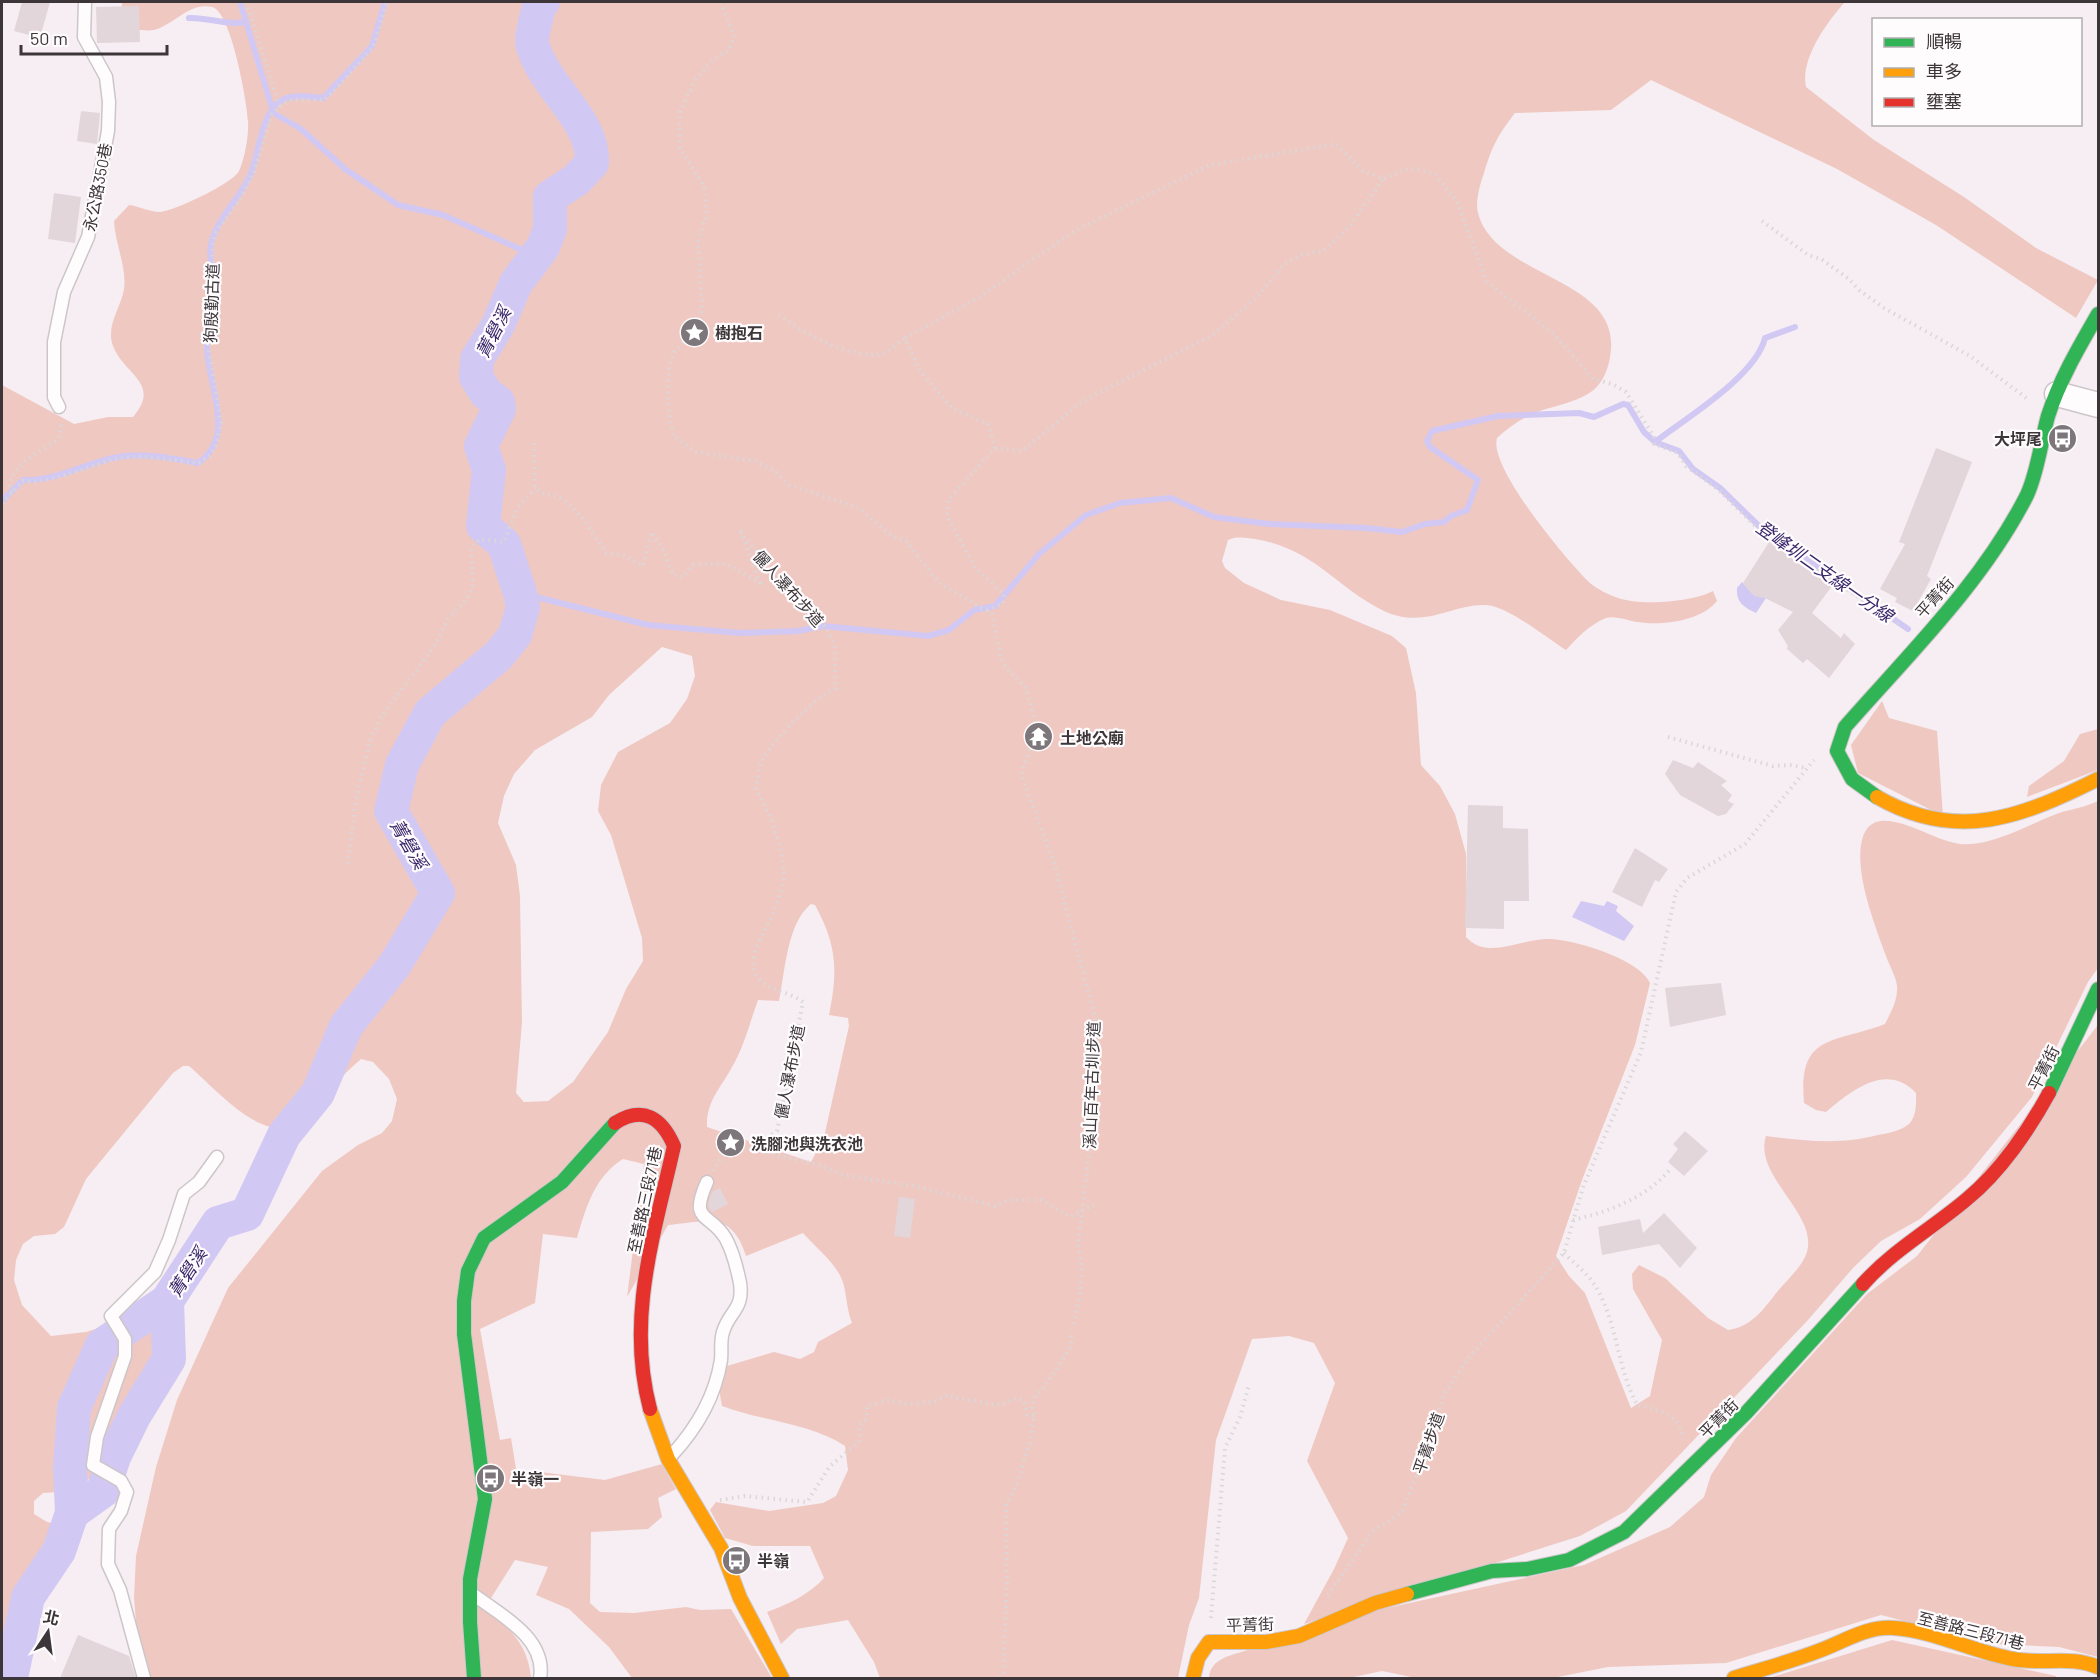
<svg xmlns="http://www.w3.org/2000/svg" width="2100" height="1680" viewBox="0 0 2100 1680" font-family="Barlow,'Noto Sans TC',sans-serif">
  <rect width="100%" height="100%" fill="#f6eef2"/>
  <path fill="#f0c8c2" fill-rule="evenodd" d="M122,2h1723c-18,20 -45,57 -39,85l68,53 90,57 72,51 62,32 -22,38 -140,-93 -99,-56 -186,-89 -40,30 -96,3c-17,22 -23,33 -31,60 -4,11 -9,29 -6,40 16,64 139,64 133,136 -1,12 -4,24 -11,34 -14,20 -49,22 -70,32 -12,6 -23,14 -33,23 -9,29 71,124 93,145 7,6 19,12 28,15 23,8 74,4 95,-7l4,10c-16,20 -55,25 -79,21 -9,-1 -23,-7 -32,-4 -17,7 -28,19 -40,32 -19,-12 -57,-43 -79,-45 -34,-2 -63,25 -103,6 -49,-24 -69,-62 -129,-72 -11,-1 -17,-3 -27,1l-6,21 3,7 19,15 37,17 49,10 62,26 14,12 10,45 5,72 19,21 15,28 11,40v83c21,23 52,3 80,2 25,-1 94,20 104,44l-15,62 -53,135 -26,76 13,20 16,17 46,115 19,-12 12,-56 -29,-51 -1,-15 7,-9 26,13 43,40 20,12c23,-3 35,-20 49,-38 9,-11 26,-26 30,-40 11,-39 -54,-76 -41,-116 39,5 74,9 112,-1 11,-2 22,-4 31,-11 8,-8 7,-21 7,-31 -29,-31 -64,-3 -90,19l-10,-2 -12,-7c-6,-70 29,-59 81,-79 6,-12 13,-24 12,-38 -1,-10 -8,-21 -11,-30 -11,-31 -32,-83 -24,-116 11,-44 68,1 98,4 32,3 69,-20 99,-31 13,-4 27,-6 39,-12v167l-10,14 -56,115 -66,80 -46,42 -39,22 -28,27 -45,52 -182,191 -46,25 -276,88 30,-55 14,-31 -41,-77 28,-78 -21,-40 -25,-7 -37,3 -36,101 -17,158 -10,27 -11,53h-298l-6,-16 -26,-42 -51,9 -16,15 -14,-32c21,-8 42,-17 57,-34l-14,-32h-57l-28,-8 -15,-28 6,-8 53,9 54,-8 13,-7 12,-26 -3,-24c-34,-23 -84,-25 -123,-40l-3,-17 8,-23 47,-14 26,7 14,-7 4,-10 34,-19c-5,-13 -5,-23 -8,-37 -5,-21 -27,-37 -41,-53l-57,23c-14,-45 -38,-35 -78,-31l-41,72 17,-133 -21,-5c-29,18 -37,49 -46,79l-34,-4 -8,69 -55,26 20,111 11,-2 5,31 89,11 57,-16 14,25 -18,9 4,19 -14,12 -57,3 -1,71 10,9 34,1 52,-6 14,3 31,-1 41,69h-140l-23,-31 -40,-38 -33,-14 12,-28 -33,-7 -31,49c27,19 44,36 47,69h-390l-7,-80 2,-42 20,-89 21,-67 51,-112 94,-117 36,-26 24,-12 10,-12 5,-22 -8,-20 -16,-17 -12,-3c-8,7 -17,15 -23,23 -4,8 -7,18 -13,24 -48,57 -98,-7 -136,-40h-6l-10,7 -87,106 -22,48 -9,7 -21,2 -11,8 -7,16 -2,20 8,25 29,31 35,-4 55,-17 14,1 25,8 3,11 -3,20 -59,105 -34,20 -29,12 -15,1 -9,8v13l13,8 14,3 8,12 -11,19 -21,21 -14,27 -4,18 5,22 -7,34h-15v-1293l72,39 34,-7h25c30,-35 -12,-43 -21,-74 -5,-19 9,-36 12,-54 3,-22 -9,-45 -10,-68l15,-16c9,1 21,7 31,7 14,-1 72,-28 79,-41 6,-13 10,-36 9,-50 -1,-20 -17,-110 -36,-114 -23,-5 -38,18 -58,23 -5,1 -13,0 -18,0l-15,-16zM662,647l30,9 3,20 -8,23 -17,24 -52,29 -17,33 -3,26 13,24 31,103 1,23 -17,28 -18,43 -35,50 -25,19 -24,1 -8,-9 6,-71 -2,-126 -4,-31 -18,-42 6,-27 10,-22 21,-24 57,-33 17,-22zM811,904l4,1c22,40 23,66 14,110l19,3 1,8 -25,111 -13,25 -104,-35c-1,-26 14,-39 25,-60 12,-20 18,-45 26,-67l21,1c6,-29 8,-78 32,-97z
    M1882,701l7,17 48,13 6,85 -85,-43 -7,-28z
    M2098,729v41l-71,27 2,-11 35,-25 16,-27z
    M2098,1025v632l-39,-10 -66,-3 -112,-29 -155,48 -118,4 -55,11h-137l-34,-7 -33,7h-140c1,-16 15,-21 29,-25l144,-44 202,-44 86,-38 34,-30 7,-22 25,-37 131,-144 50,-38z
    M1892,1640l164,36 1,2h-288z"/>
  <path fill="#d1c9f3" d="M1742,582l10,11 14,5 -10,15c-12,-6 -20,-10 -19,-25z
    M1581,901l23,5 3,-5 11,5 -2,5 18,15 -10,15 -52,-24z"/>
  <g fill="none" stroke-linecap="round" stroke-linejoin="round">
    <path stroke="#d1c9f3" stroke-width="6" d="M240,2l32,106
      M189,18c18,-1 40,8 56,4
      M275,114l26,15 44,40 53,36 45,10 93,41
      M1655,442c31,-24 101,-66 110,-104l30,-11
      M2,501l21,-21c34,1 62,-17 95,-23 28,-4 53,1 80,6 39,-27 10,-77 9,-114 -1,-25 5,-49 5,-73 0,-10 -3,-22 -1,-32 5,-25 30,-46 40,-71 9,-21 10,-72 40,-76 10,-2 22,0 32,1l6,-6 43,-46 13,-44
      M520,593l128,32 92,8 58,-2 25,-5 105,10 21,-6 25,-20 21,-4 44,-52 47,-39 34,-12 51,-5 43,19 55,7 97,4 36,4 23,-8 19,-2 7,-6 16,-6 11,-30 -48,-33 -3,-6 5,-10 66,-15 81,-3 15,4 29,-13 5,1 16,27 11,10 24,9 14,18 27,19 40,39 148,102"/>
    <path stroke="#d1c9f3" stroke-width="34" d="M72,1513l-2,-45 4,-60 28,-63 65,-44
      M11,1678l17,-81 31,-46 13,-38 31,-22 11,-34 20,-41 35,-57 -2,-58 51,-78 29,-9 37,-79 34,-42 28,-67 48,-60 44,-73 -47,-82 11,-46 28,-52 69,-58 16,-20 8,-28 -3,-14 -16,-49 -21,-18 6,-56 -8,-24 18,-37 -1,-7 -12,-9 -10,-16 1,-18 21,-34 18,-42 27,-36 7,-18v-32l26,-17 16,-17c2,-43 -45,-73 -59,-116 -3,-10 4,-30 6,-41l4,-4"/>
  </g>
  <path fill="#e3d6da" d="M22,2h28l-10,36 -26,-7z
    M139,6l1,36 -43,1 -1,-36z
    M81,111l19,2 -3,31 -20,-3z
    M54,193l27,4 -6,46 -27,-4z
    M1936,448l36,14 -45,114 4,3 -18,32 -18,-9 2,-4 -17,-9 25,-45 -6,-2z
    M1771,539l64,43 -23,31 29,25 3,-5 11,11 -26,34 -22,-19 -4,4 -16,-14 1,-3 -10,-16 15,-18 -28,-14 -11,-2 -11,-13z
    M1673,760l20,8 5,-6 29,19 -6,4 11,10 -4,6 6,3 -8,10 -8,2 -38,-21 -15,-21z
    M1468,805l35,1v22l25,1 1,72h-25v28l-39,-1z
    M1635,848l33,21 -9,13 -4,-2 -13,27 -30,-15z
    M1721,983l5,32 -56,12 -5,-39z
    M1685,1131l23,20 -24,25 -16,-14 10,-13 -5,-5z
    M720,1188l8,16 -16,8 -4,-7 2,-7 2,-6z
    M899,1197l16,2 -5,39 -16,-2z
    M1664,1213l33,35 -17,20 -21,-24 -57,11 -4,-28 42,-8 3,14z
    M78,1635l51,21 7,22h-76z"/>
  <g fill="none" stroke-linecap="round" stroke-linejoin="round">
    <defs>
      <path id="lane" d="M59,407l-5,-10v-55l10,-50 24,-55 20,-106 1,-29 -3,-25 -22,-40 1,-35
        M671,1456c26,-28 44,-58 50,-96 1,-9 -1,-19 2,-28 6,-21 21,-22 17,-49 -3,-15 -7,-31 -14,-44 -15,-27 -38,-15 -19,-57
        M474,1595c27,20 73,44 66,83
        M144,1678l-24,-88 -12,-26 1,-35 12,-18 6,-19 -6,-11 -28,-16 4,-28 28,-81v-17l-14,-23 44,-44 14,-32 15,-46 15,-12 18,-25"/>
      <path id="street" d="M2057,394l41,11"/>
      <path id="fast" d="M1877,797l-25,-18 -15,-28 8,-24c64,-73 138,-145 182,-232 11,-24 14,-54 21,-79 12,-37 31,-69 50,-102
        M2049,1093l49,-104
        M1407,1594l85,-23 35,-2 42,-9 55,-28 122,-119 117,-129
        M474,1678l-4,-56v-43l15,-80 -21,-165v-33l4,-30 16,-33 78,-56 53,-59"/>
      <path id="slow" d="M1877,797c80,46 145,20 221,-18
        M650,1409l18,50 53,89 19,50 42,80
        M1193,1678l5,-20 11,-16h57l33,-6 76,-33 32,-9
        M1734,1678c29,-9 59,-17 87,-28 24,-9 46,-24 73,-22 42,3 79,24 119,31 32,6 56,-4 85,8"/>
      <path id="jam" d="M615,1123c28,-18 47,-5 59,23 -20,89 -48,172 -24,263
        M1863,1284c30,-34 70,-56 104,-85 33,-27 62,-69 82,-106"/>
    </defs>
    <use href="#lane" stroke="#ccc6c9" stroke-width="15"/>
    <use href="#street" stroke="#ccc6c9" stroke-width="27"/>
    <use href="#fast" stroke="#ccc6c9" stroke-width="16"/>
    <use href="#slow" stroke="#ccc6c9" stroke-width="16"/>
    <use href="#jam" stroke="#ccc6c9" stroke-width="16"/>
    <path stroke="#dad7d8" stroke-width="4" stroke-dasharray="1.5 4.5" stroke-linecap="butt" d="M246,2l34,105
      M721,2l14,35 -7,14 -13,7 -19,21 -17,35 1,34 24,38 3,29 -9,24 4,71 -12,26 -16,16 -5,16 -1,34 5,34 23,16 59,9 20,10 14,14 70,23 30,26 17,7 33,42 53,31 10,49 24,25 11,40 -16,46 33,89 41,154 -5,42 4,51 -16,135c7,28 2,56 -6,84
      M1762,221l46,34 13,4 28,20 10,11 25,18 86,48 59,44
      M779,315c22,17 75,46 103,39 7,-2 17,-12 23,-16
      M534,443l1,45c13,10 16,5 25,10 21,12 33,37 46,55l17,2 20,11 8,-34 12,16 10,27 10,2 10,-12 33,-2 34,20 -19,-51 46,58 21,17 18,21 9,18v43c-19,6 -60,50 -71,68 -5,8 -7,23 -8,32 15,28 27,55 28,87 0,11 -7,25 -10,35 -6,18 -32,49 -15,68 11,12 31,13 44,23l-26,129 -27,18
      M995,448l27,3 61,-50 130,-66 44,-38 27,-33 19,-10 20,-3 26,-24 34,-48
      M12,492l-3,-8c12,-29 29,-28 50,-46l2,-12 -3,-4
      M2,503l21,-22c33,3 62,-15 93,-22 28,-6 55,2 83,4l11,-7 6,-11 5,-22 -12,-73 5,-74 -2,-30 4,-14 24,-32 14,-28 18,-58 17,-14h35l8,-7 41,-46 14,-45
      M987,610l16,-7 1,-9 -29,-26 -28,-52 2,-17 46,-51 -7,-24 -35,-15 -34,-40 -14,-31 73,-40 96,-67 136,-66 126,-21 27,27 20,8 26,-11 25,5 23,28 30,81 68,53 38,44 19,5 14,8 28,45v7l24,9 8,13 33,24 39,39 143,97
      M1668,737l105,29 17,-1 16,3
      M348,864l8,-65 14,-58 12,-26 52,-68 14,-28 20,-21 5,-13 -2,-37 9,-9 24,3 13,-33 18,-21
      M713,1171l13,-21 16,-3 77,18 25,10 70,11 81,20 13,-6h33l29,17 27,-14
      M1573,1220c36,-8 75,-23 98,-52
      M1564,1253c10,10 25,22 32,34 22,37 21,83 42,119 21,3 43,9 45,33
      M720,1500l25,-4 62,6 23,-36 29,-24 1,-17 7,-7v-12l21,-6 19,4 27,-2 13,-7c16,6 33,4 49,11l22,-8 6,3 3,14 7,1
      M1328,1595l44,-63 30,-20 27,-68 14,-48 24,-36 97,-107 19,-66 58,-135 35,-160 11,-14 58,-34 69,-84
      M1211,1618l14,-170 15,-31 9,-32
      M999,1678l4,-5 4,-88 -1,-81 10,-18 14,-44 4,-26 -2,-9 4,-13 9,-7 26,-41v-11"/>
    <use href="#lane" stroke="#fefcfd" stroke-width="12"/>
    <use href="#street" stroke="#fefcfd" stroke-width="24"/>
    <use href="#fast" stroke="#30b455" stroke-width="14"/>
    <use href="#slow" stroke="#ff9f0a" stroke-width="14"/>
    <use href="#jam" stroke="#e5322d" stroke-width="14"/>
  </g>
  <defs>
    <symbol id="sight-disc" viewBox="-11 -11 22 22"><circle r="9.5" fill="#7d767a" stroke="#fffcfe"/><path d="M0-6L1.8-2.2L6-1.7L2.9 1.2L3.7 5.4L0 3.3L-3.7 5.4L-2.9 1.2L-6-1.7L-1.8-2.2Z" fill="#fff"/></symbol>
    <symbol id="bus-disc" viewBox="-11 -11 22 22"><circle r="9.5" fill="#7d767a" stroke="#fffcfe"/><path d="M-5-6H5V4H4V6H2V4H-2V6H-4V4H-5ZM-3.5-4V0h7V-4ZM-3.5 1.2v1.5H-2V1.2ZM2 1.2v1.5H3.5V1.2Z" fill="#fff"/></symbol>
    <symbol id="temple-disc" viewBox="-11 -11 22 22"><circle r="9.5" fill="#7d767a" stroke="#fffcfe"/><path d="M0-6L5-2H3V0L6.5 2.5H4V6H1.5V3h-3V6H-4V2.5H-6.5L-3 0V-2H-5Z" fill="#fff"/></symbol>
  </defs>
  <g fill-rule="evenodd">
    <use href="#sight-disc" x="678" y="316" width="33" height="33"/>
    <use href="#bus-disc" x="2046" y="422" width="33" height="33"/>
    <use href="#temple-disc" x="1022" y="720" width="33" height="33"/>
    <use href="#sight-disc" x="714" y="1126" width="33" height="33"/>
    <use href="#bus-disc" x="474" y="1462" width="33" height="33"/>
    <use href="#bus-disc" x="720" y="1544" width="33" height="33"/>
  </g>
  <g text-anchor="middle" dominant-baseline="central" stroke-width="4.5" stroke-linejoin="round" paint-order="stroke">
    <g font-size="16" fill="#3c3639" stroke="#fffcfe">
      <text transform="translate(97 187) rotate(-79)">永公路350巷</text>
      <text transform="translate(211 303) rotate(-88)">狗殷勤古道</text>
      <text transform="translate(789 588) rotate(48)">儷人瀑布步道</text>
      <text transform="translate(1934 597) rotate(-48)">平菁街</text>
      <text transform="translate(2043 1068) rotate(-63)">平菁街</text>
      <text transform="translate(789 1072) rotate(-79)">儷人瀑布步道</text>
      <text transform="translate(1091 1085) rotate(-88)">溪山百年古圳步道</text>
      <text transform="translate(644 1200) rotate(-78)">至善路三段71巷</text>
      <text transform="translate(1718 1418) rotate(-45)">平菁街</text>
      <text transform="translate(1428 1443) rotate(-71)">平菁步道</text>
      <text transform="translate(1250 1624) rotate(-2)">平菁街</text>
      <text transform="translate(1971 1630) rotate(14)">至善路三段71巷</text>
    </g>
    <g font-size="16" font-weight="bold" fill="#3c3639" stroke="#fffcfe" text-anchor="start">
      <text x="715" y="332">樹抱石</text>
      <text x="2042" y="438" text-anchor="end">大坪尾</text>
      <text x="1060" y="737">土地公廟</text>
      <text x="751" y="1143">洗腳池與洗衣池</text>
      <text x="511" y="1478">半嶺一</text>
      <text x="757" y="1560">半嶺</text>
    </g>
    <g font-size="18" font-style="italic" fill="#39276a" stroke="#fffcfe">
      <text transform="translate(493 332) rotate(-63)">菁礐溪</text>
      <text transform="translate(1825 571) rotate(35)">登峰圳二支線一分線</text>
      <text transform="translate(409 844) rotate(60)">菁礐溪</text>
      <text transform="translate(187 1272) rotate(-57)">菁礐溪</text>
    </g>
  </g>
  <rect width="2100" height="1680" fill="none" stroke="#3c3639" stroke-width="6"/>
  <rect x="1872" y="18" width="210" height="108" fill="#fffcfe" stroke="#b1adaf" stroke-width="1.5"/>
  <rect x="1884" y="38" width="30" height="9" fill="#30b455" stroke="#b1adaf" stroke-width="1.5"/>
  <text x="1926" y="48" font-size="18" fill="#3c3639">順暢</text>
  <rect x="1884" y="68" width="30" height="9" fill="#ff9f0a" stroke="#b1adaf" stroke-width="1.5"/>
  <text x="1926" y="78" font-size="18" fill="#3c3639">車多</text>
  <rect x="1884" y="98" width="30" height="9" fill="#e5322d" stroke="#b1adaf" stroke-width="1.5"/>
  <text x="1926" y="108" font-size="18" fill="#3c3639">壅塞</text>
  <g transform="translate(48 1632) rotate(13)" stroke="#fffcfe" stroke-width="4.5" paint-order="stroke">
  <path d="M0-4.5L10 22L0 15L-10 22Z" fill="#3c3639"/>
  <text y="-9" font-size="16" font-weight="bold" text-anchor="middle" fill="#3c3639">北</text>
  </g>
  <path d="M21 45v9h146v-9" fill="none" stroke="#3c3639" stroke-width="3"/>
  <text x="30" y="45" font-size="18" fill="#3c3639" stroke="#fffcfe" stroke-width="4.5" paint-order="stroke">50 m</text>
</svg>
